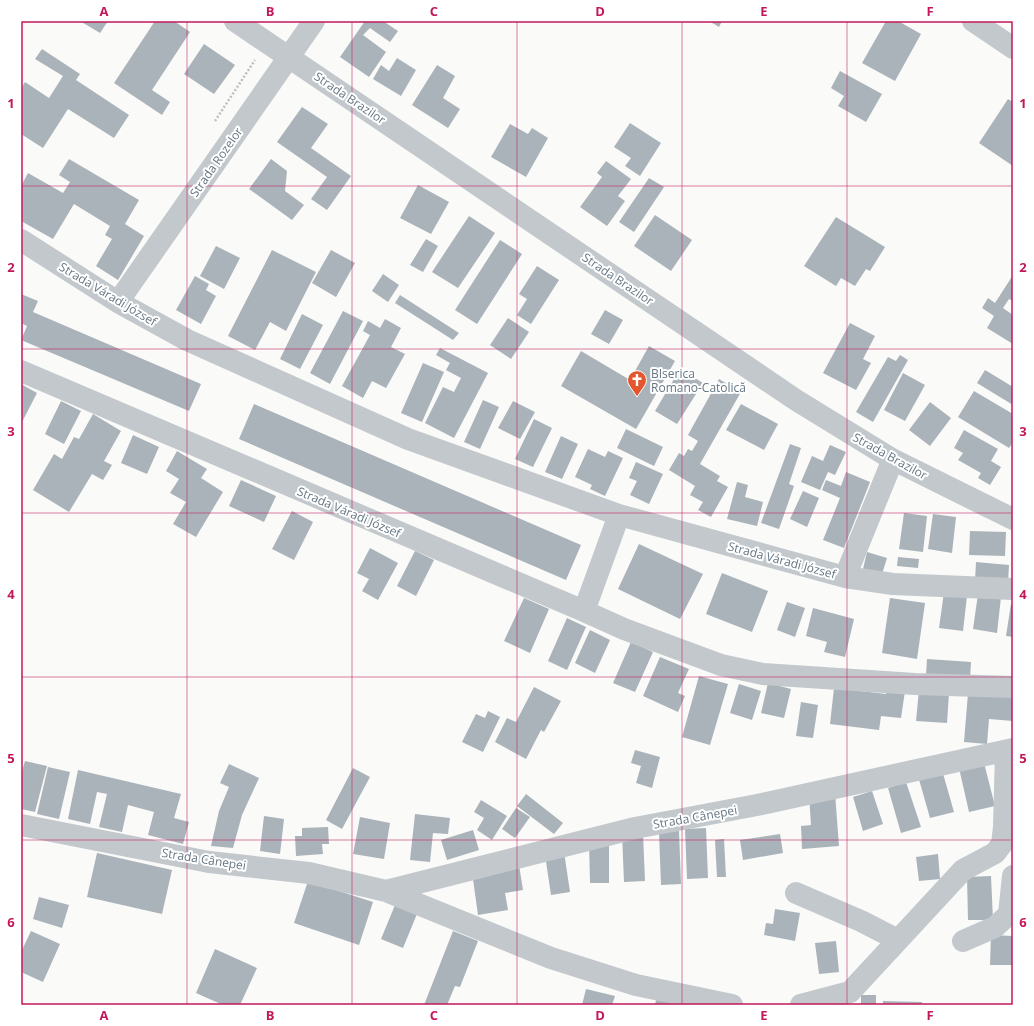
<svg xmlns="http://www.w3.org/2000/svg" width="1034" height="1026" viewBox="0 0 1034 1026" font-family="'Open Sans',sans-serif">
  <rect width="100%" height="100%" fill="#fafaf8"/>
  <path fill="#aab3b9" d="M80,21h28l-8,12z
    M155,21h19l16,11 -38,58 18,12 -8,13 -48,-32z
    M365,21h18l15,10 -8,11 -20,-14 -7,7 23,17 -17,25 -29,-20z
    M709,21h13l-3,6z
    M886,21h12l23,13 -26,47 -33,-18z
    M204,44l31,21 -21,29 -30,-20z
    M42,49l38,25 -4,6 53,35 -15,23 -46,-29 -25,39 -22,-14v-45l4,-7 24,16 14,-22 -28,-17z
    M397,58l19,12 -15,26 -28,-17 8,-14 8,6z
    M437,65l18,11 -12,22 17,11 -12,19 -36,-23z
    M840,71l42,23 -16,28 -28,-16 6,-10 -13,-8z
    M1008,99l5,3v64l-34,-23z
    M302,107l26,17 -17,24 40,28 -24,34 -16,-11 16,-22 -50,-35z
    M630,123l31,20 -21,33 -15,-10 6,-8 -17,-11z
    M510,124l18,10 4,-6 16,10 -22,39 -35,-20z
    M69,159l70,41 -14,24 19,12 -26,44 -22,-14 16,-27 -7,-4 5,-9 -36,-22 -21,35 -32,-18v-35l7,-13 35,20 7,-11 -11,-7z
    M271,159l16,12 -2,20 19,14 -12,15 -43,-31z
    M606,161l25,18 -13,17 7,5 -18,25 -27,-19 22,-30 -5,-4z
    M649,178l15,9 -30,45 -15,-10z
    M418,185l31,17 -18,32 -31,-16z
    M655,215l37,25 -21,31 -37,-25z
    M469,216l26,17 -37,55 -26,-16z
    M836,217l49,30 -15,24 -4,-2 -11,17 -14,-8 -5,8 -32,-20z
    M426,239l12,7 -15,26 -13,-7z
    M500,240l22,14 -45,70 -22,-14z
    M216,246l24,12 -16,31 -24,-13z
    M272,250l44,22 -30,59 -16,-9 -15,28 -27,-14z
    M331,250l24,13 -19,34 -24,-14z
    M537,266l22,14 -28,44 -14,-9 10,-16 -8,-5z
    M383,274l16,11 -11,17 -16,-11z
    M1013,275v26l-4,-2 -6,9 10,7v29l-26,-16 7,-12 -12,-8 6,-10 7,5z
    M195,276l14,8 -3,6 10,6 -15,28 -25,-14z
    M21,294l17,7 -5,11 168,72 -12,27 -168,-71 6,-14 -6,-3z
    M400,295l59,38 -6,7 -58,-37z
    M605,310l18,10 -14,24 -18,-10z
    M343,311l20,10 -33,63 -20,-11z
    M302,314l21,11 -23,44 -20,-10z
    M508,318l21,14 -18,27 -21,-14z
    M385,319l16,9 -10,19 14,7 -19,34 -14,-7 -9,17 -21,-12 28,-51 -7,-4 5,-10 12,7z
    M850,323l25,13 -12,23 8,4 -15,27 -33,-17z
    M649,346l26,15 -39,68 -75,-43 20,-35 49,29z
    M440,348l48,25 -34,65 -29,-15 18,-36 11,5 7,-14 -15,-8 4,-7 -14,-8z
    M900,355l8,5 -35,62 -17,-10 32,-55 8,4z
    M423,363l21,9 -22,50 -21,-9z
    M680,369l23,14 -26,41 -22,-13z
    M985,370l28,17v18l-36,-22z
    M903,373l22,12 -20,36 -21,-11z
    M719,379l22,13 -41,72 20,12 -3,5 11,6 -17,30 -13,-7 5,-8 -13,-7 5,-9 -26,-16 10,-17 5,3 4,-7 4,2 6,-10 -10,-6z
    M21,384l16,9 -16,31z
    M974,391l39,23v28l-4,6 -51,-31z
    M483,400l16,7 -19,42 -16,-7z
    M61,401l20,10 -17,33 -19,-10z
    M513,401l22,11 -15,27 -22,-11z
    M930,402l21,16 -21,28 -21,-16z
    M254,404l327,141 -15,35 -327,-141z
    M741,404l37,20 -14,26 -38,-20z
    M93,414l28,17 -17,30 8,4 -9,15 -11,-6 -23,38 -36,-22 21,-36 8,5 12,-22 5,2z
    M534,419l18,9 -19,39 -18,-8z
    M626,429l37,18 -9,19 -37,-18z
    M964,430l34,19 -7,12 10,6 -11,18 -12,-7 3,-5 -23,-13 5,-7 -9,-5z
    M133,435l26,12 -12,27 -26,-11z
    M561,436l17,8 -16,35 -17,-7z
    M790,444l11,4 -12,36 5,2 -15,43 -18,-6z
    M830,445l16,7 -11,23 -7,-3 -8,18 -19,-8 11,-26 11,5z
    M588,449l17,8 3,-6 15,7 -18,38 -15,-7 2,-4 -17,-8z
    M177,451l30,18 -6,9 22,14 -27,45 -23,-13 13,-22 -16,-9 9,-14 -13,-8z
    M636,462l27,12 -14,30 -19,-9 7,-14 -8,-3z
    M846,472l24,10 -26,66 -21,-8 17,-42 -18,-8 4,-10 15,6z
    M241,480l35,16 -12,26 -35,-16z
    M737,482l11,3 -3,12 18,5 -6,24 -30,-7z
    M803,491l16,7 -12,29 -17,-8z
    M292,511l21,11 -19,38 -22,-11z
    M904,513l23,3 -4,36 -24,-3z
    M933,514l23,3 -4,36 -24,-4z
    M970,531l36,1 -1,24 -36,-1z
    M639,544l64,30 -23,45 -62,-30z
    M370,548l28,15 -20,37 -16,-9 7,-12 -12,-6z
    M415,551l19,9 -18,36 -19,-10z
    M867,552l20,6 -5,16 -19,-5z
    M898,557l21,2 -1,9 -21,-2z
    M976,562l33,3 -1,19 -33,-3z
    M722,573l46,18 -16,41 -46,-18z
    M944,592l23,4 -4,35 -24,-3z
    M978,594l23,3 -4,36 -24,-4z
    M524,598l25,11 -19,44 -26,-12z
    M890,598l35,5 -8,56 -35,-6z
    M787,602l18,6 -10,29 -18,-7z
    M1011,604l2,1v32l-7,-1z
    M813,608l41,11 -9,38 -21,-5 3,-10 -21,-6z
    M567,618l19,9 -19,43 -19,-9z
    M590,630l20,10 -15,33 -20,-10z
    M631,642l22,10 -18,40 -22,-9z
    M660,657l29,12 -11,24 7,3 -7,16 -35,-16z
    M927,659l44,3 -1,16 -44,-3z
    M699,676l29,8 -18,61 -28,-8z
    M768,683l23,6 -7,29 -23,-5z
    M739,684l22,7 -9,29 -22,-7z
    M534,687l27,14 -17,31 -3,-2 -15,29 -31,-17 12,-24 9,4z
    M834,688l52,6v-5l19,2 -4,27 -20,-2 -2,14 -49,-6z
    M919,690l30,3 -2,30 -31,-2z
    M968,693l45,4v24l-24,-2 -2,25 -23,-2z
    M801,702l17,3 -5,33 -17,-2z
    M488,711l12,6 -17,35 -21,-10 14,-28 9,4z
    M635,750l25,7 -8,31 -16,-5 5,-17 -10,-3z
    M25,761l22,5 -12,46 -14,-3v-34z
    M984,763l11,43 -26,6 -10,-44z
    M229,764l30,14 -17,37 -9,33 -22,-2 8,-35 10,-24 -9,-4z
    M48,767l22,5 -11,47 -22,-5z
    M353,768l17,9 -28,52 -16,-9z
    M78,770l103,24 -7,24 15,4 -6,22 -35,-9 6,-23 -26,-7 -6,27 -23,-5 8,-33 -10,-2 -7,32 -22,-5z
    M942,770l12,42 -24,6 -12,-42z
    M906,782l15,45 -20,6 -13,-45z
    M872,791l11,33 -20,7 -10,-34z
    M835,793l4,53 -37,3 -1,-23 10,-1 -2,-30z
    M526,794l37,29 -9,11 -37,-28z
    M481,800l26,16 -15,24 -15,-10 7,-12 -10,-6z
    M516,808l14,9 -15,21 -13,-9z
    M415,814l35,4 -2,16 -15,-1 -3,29 -20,-2z
    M264,816l20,3 -4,35 -20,-3z
    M360,817l30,6 -6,36 -31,-5z
    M328,827l1,17h-7l1,10 -27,2 -1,-20h7v-8z
    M706,828l2,50 -21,1 -2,-50z
    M473,830l6,20 -32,10 -6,-20z
    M679,831l2,53 -20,1 -2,-53z
    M622,834h21l2,47 -21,1z
    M780,834l3,19 -40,7 -3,-20z
    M724,839l2,38h-9l-2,-37z
    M609,841v42h-19l-1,-41z
    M564,852l6,40 -19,3 -6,-40z
    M97,853l75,17 -10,44 -75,-17z
    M938,854l2,25 -21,2 -3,-24z
    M519,865l4,25 -18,3 3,17 -30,5 -6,-43z
    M991,876l2,44h-25l-1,-43z
    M308,881l65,21 -14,43 -65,-22z
    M39,897l30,8 -7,23 -29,-9z
    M395,905l22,9 -14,34 -22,-9z
    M775,909l25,4 -5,28 -31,-6 2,-12 7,1z
    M31,931l29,13 -17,38 -22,-10v-20z
    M453,931l25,10 -18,46 -5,-1 -8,19h-23z
    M991,935l22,1v29h-23z
    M836,941l3,31 -20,2 -4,-31z
    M215,949l42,19 -17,37h-17l-27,-12z
    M586,989l29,7 -3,9h-30z
    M861,995h15v10h-15z
    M656,1000l18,2 -1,3h-18z
    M883,1001l39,1v3h-39z"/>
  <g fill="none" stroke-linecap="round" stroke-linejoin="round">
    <path stroke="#bbbfc2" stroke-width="2.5" stroke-dasharray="2 2" stroke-linecap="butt" d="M215,121l40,-61"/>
    <path stroke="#c3c8cc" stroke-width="22" d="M235,21l561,379 96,59 121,60
      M973,21l40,27
      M21,240l97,62 69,38 221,99 211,76 226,62 44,-108 3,-10
      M118,302l196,-281
      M21,371l563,240 35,-96
      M845,577l48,7 120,5
      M584,611l40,18 97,36 42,9 152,10 98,3
      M21,825l188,37 100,11 77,18 165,67 85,27 96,20
      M386,891l249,-63 122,-23 256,-56
      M796,893l65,28 37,19
      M963,941l32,-14 14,-13 4,-38
      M801,1005l49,-13 113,-122 32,-17 7,-9 2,-17 2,-76"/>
  </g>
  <path fill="none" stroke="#c2185b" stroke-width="1" stroke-opacity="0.55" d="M187,21v984M352,21v984M517,21v984M682,21v984M847,21v984M21,186h992M21,349h992M21,513h992M21,677h992M21,840h992"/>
  <defs>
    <symbol id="church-pin" viewBox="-11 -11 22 30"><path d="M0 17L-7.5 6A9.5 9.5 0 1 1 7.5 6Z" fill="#e4572e" stroke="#fff"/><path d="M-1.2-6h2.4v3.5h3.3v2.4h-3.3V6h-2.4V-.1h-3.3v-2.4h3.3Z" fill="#fff"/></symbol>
  </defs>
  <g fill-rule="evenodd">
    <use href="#church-pin" x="626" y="369" width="22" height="30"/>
  </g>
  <g text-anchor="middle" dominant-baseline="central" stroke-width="4" stroke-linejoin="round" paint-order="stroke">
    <g font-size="12" fill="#657683" stroke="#fff">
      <text transform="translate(350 98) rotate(34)">Strada Brazilor</text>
      <text transform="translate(216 162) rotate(-55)">Strada Rozelor</text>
      <text transform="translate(618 279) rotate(34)">Strada Brazilor</text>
      <text transform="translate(108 294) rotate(31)">Strada Váradi József</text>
      <text transform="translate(890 456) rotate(29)">Strada Brazilor</text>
      <text transform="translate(349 512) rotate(23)">Strada Váradi József</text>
      <text transform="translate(782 560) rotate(15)">Strada Váradi József</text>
      <text transform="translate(695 817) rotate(-10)">Strada Cânepei</text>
      <text transform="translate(204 859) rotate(9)">Strada Cânepei</text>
    </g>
    <g font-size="12" fill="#657683" stroke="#fff" text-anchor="start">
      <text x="651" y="373">BIserica<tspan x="651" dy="14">Romano-Catolică</tspan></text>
    </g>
  </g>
  <rect width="1034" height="1026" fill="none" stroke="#ffffff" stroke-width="44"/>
  <rect x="22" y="22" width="990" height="982" fill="none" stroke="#c2185b" stroke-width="1.5"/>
  <g font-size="13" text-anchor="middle" font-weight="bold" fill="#c2185b">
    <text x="104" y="16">A</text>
    <text x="270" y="16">B</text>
    <text x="434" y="16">C</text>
    <text x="600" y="16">D</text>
    <text x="764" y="16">E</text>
    <text x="930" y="16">F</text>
    <text x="11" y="108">1</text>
    <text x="1023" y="108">1</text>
    <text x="11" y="272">2</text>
    <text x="1023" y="272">2</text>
    <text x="11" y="436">3</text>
    <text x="1023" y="436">3</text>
    <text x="11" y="599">4</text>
    <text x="1023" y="599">4</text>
    <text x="11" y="763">5</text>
    <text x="1023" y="763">5</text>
    <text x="11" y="927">6</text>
    <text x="1023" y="927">6</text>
    <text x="104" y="1020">A</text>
    <text x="270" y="1020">B</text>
    <text x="434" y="1020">C</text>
    <text x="600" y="1020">D</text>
    <text x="764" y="1020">E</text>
    <text x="930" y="1020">F</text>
  </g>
</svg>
